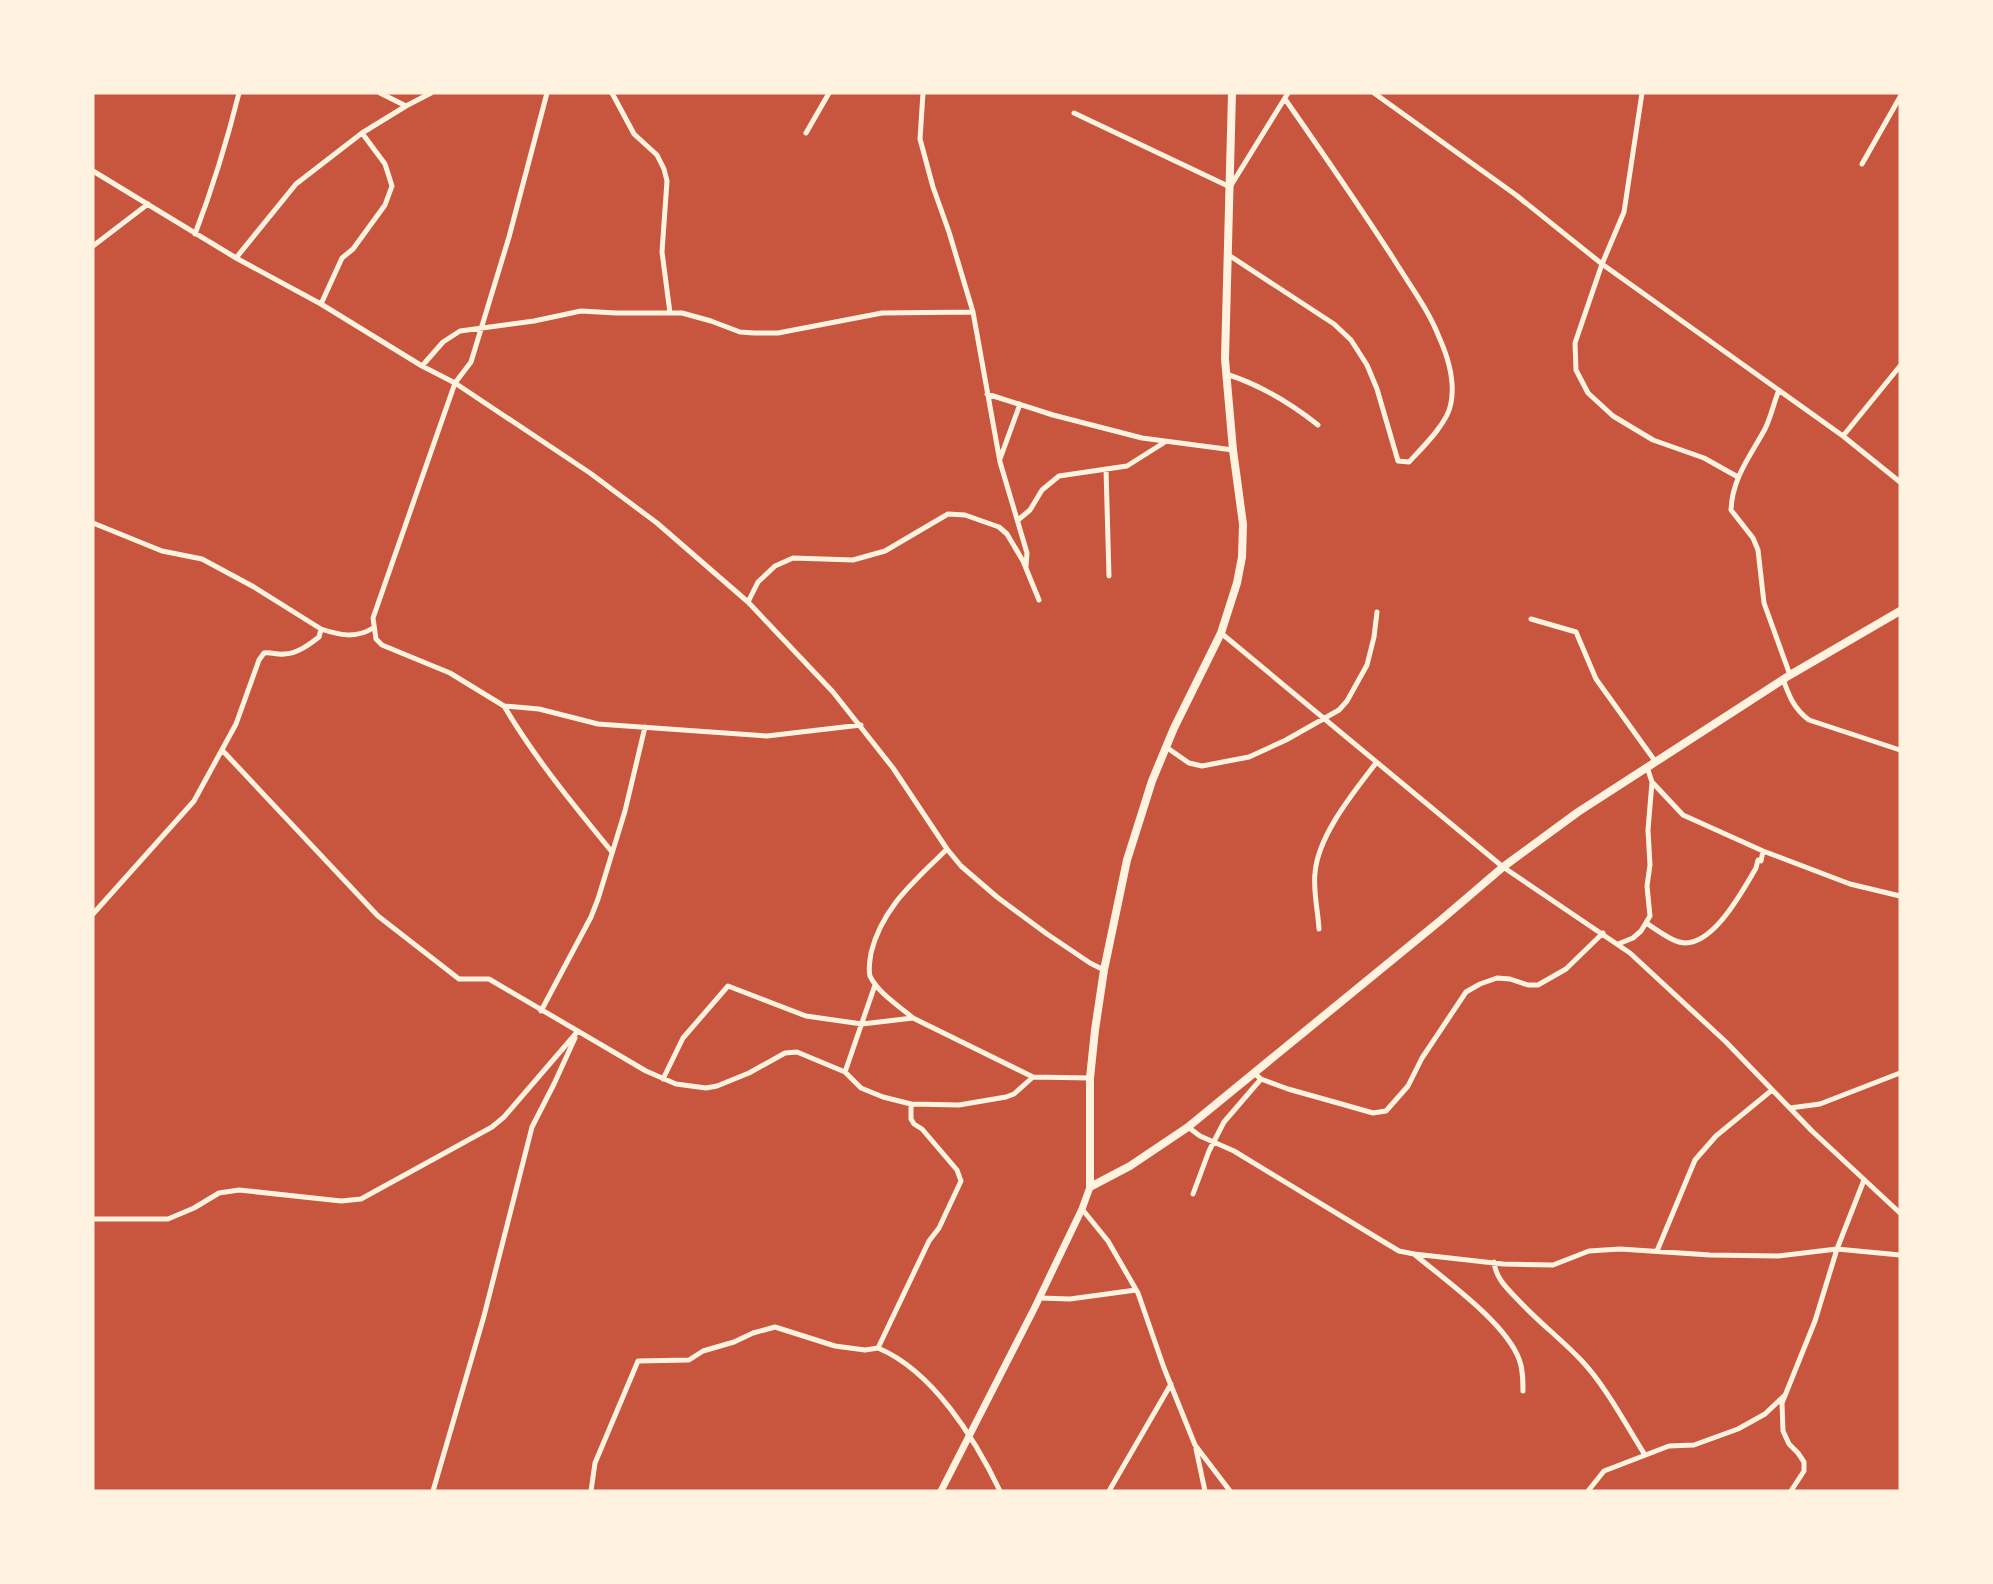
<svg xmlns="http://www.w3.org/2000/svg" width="1993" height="1584" viewBox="0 0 1993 1584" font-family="Montserrat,sans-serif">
  <rect width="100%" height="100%" fill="#c8553d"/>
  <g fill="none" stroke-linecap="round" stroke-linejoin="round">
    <path stroke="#fff3e0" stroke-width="5" d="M380,93l26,13
      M547,93l-38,144 -38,125 -16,21 -82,235 3,21 6,6 68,28 54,33 35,3 59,15 169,12 94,-11
      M612,93l22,41 23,21 7,14 3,12 -5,71 8,61
      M923,93l-3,46 13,48 16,45 24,80 27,150 27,91 -1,14
      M1374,93l142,102 86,69 241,172 57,46
      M1642,93l-18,119 -22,52 -27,79 1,27 12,23 25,23 40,24 51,18 34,19
      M1074,113l156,74 58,-94
      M806,133l23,-40
      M1862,164l38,-67
      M93,171l143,87 85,46 101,62 33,17 135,90 67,50 91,79 85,90 60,76 54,81 14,17 36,31 50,37 43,29 14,7
      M195,234c18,-47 32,-93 44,-141
      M93,246l55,-42
      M1227,254l107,70 17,16 16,25 10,24 21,72 11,1c13,-14 39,-39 42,-59 4,-21 -3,-46 -12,-66 -11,-28 -30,-53 -46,-79 -35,-54 -71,-106 -108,-159
      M236,258l60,-74 66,-51 44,-27 25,-13
      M321,304l21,-46 11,-9 32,-44 7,-19 -7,-22 -23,-31
      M422,366l21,-24 17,-11 74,-10 47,-10 35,2h66l29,8 29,11 14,1h24l104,-20 91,-1
      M1226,374c35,11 63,28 92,51
      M1779,390c-5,12 -8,27 -14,39 -14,26 -33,49 -34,81l22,28 5,12 6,53 26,72
      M987,394l66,21 89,23 91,12
      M1843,436l57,-70
      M1000,459l20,-55
      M1106,469l3,107
      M1018,520l12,-10 12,-20 17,-14 68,-10 38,-24
      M93,523l69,28 40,8 52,28 67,42 -2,8c-9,7 -22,17 -35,17 -7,1 -12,-2 -20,-1l-5,7 -23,64 -42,77 -101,113
      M748,602l10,-20 17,-16 18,-8 60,2 32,-9 63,-37 17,1 34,12 8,7 16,27 16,39
      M1531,619l45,13 20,47 59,82
      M321,629c18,6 35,10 52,-1
      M1221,633l282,234 127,86 96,89 86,89 88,82
      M1783,679c6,17 11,30 26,41l91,30
      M504,706c32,54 69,98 108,146
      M1166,747l23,16 13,3 47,-9 37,-17 53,-30 8,-9 20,-36 7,-28 3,-25
      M222,750l156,166 81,63h30l157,92 30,13 30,4 11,-2 32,-13 36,-20 12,-1 48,20 16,16 22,9 28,7 48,1 47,-8 8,-3 19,-17 57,1
      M1647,767l5,15 31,33 80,36 87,33 50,12
      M1646,923c10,6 22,16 33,19 32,9 64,-52 77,-74l2,-8 3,1 2,-10
      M1319,929c-1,-18 -6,-38 -4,-56 3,-38 39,-81 61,-110
      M1618,944l15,-6 8,-7 9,-15 -3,-30 3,-21 -2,-35 4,-48
      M541,1011l50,-94 7,-18 27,-88 20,-84
      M913,1018c-14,-12 -35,-25 -43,-42 -2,-7 0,-16 1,-23 11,-46 44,-72 76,-104
      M845,1072l30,-87
      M1255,1074l6,5 27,10 57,16 28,8 13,-2 22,-25 14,-28 44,-66 14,-8 17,-6 13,1 18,6h10l28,-16 37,-36
      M663,1079l20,-41 45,-52 78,30 56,8 51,-6 120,59
      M1790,1108l30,-4 80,-31
      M1188,1127l12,9 34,15 150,91 15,9 15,3 89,10 50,1 36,-14 31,-2 90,6 68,1 59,-7 63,6
      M1193,1194l16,-43 15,-29 37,-43
      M1082,1209l26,32 30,52 26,75 31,77 35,46
      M93,1219h75l26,-11 25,-15 20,-3 102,11 20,-2 131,-72 12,-10 74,-86
      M1657,1251l38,-91 21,-24 56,-46
      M1414,1254c31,26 91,68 105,105 4,10 4,21 4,32
      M1494,1262c2,18 15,28 27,41 19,20 41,37 60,57 24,25 45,65 64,95
      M1040,1298l30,1 66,-9
      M878,1348c55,23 97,91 122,143
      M1196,1449l9,42
      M433,1491l51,-175 48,-189 22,-43 21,-46
      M591,1491l4,-28 43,-102 51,-1 14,-9 31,-9 19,-9 22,-6 60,19 30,4 13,-2 51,-107 10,-13 22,-47 -4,-11 -35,-41 -8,-5 -3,-5v-15
      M1109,1491l62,-107
      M1588,1491l16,-20 65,-25 25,-1 44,-16 27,-15 19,-18
      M1791,1491l13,-20v-9l-6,-9 -9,-9 -6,-13 -1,-28 33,-82 22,-72 27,-69"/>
    <path stroke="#fff3e0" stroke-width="7" d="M941,1491l94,-184 47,-98 8,-22"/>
    <path stroke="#fff3e0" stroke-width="8" d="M1232,93l-7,266 8,91 10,74 -1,33 -5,26 -16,50 -47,95 -22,53 -25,79 -23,110 -9,60 -5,48v109l40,-21 58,-39 253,-207 62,-53 75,-55 212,-137 110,-64"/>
  </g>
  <rect width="1993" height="1584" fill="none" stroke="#fff3e0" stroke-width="189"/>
</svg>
